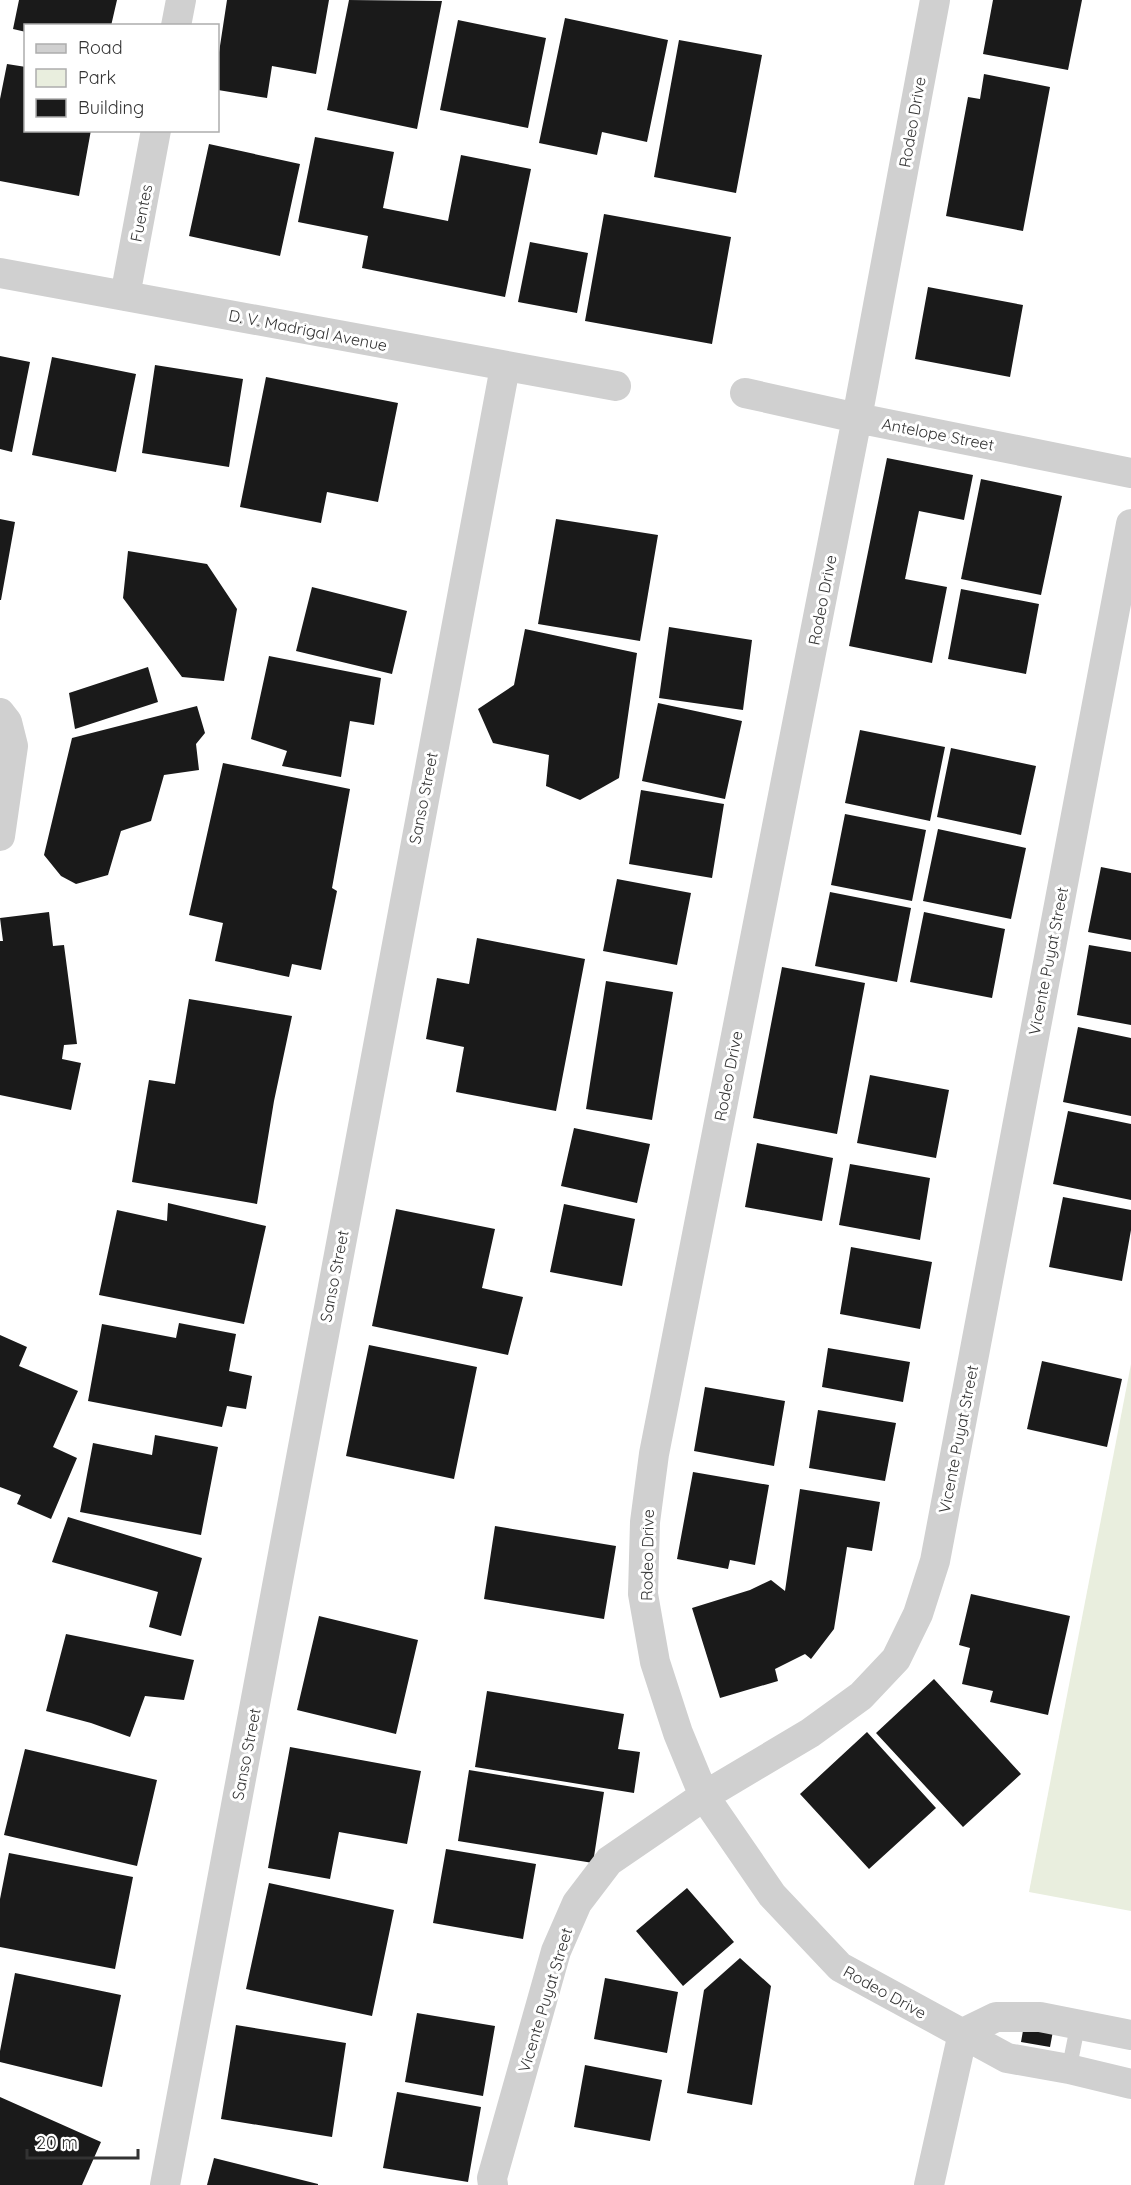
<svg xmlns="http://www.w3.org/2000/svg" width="1131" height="2185" viewBox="0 0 1131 2185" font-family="Quicksand,sans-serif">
  <rect width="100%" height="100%" fill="#fff"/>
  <path fill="#e9eede" d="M1131,1364v547l-102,-19z"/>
  <path fill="#1a1a1a" d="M19,0h98l-6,26h-85v6l-13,-3z
    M227,0h102l-13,74 -44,-8 -5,32 -49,-8v-31z
    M349,0l93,1 -25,128 -90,-19z
    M993,0h89l-14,70 -85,-16z
    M565,18l103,22 -21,102 -45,-10 -5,23 -58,-12z
    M458,20l88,18 -18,90 -88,-18z
    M679,40l83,15 -26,138 -82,-16z
    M7,64l19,3v63h65l-12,66 -79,-15v-82z
    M984,74l66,13 -27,144 -77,-15 22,-119 12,2z
    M315,137l79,15 -11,56 65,13 13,-66 70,14 -26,128 -143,-29 6,-32 -70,-14z
    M209,144l91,20 -20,92 -91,-20z
    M604,214l127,23 -19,107 -127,-23z
    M530,242l58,11 -11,60 -59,-11z
    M928,287l95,18 -13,72 -95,-18z
    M0,356l30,6 -18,90 -12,-3z
    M52,357l84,17 -20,98 -84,-17z
    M155,365l88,14 -14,88 -87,-14z
    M266,377l132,26 -20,99 -51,-10 -6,31 -81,-16z
    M887,458l86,17 -9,45 -45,-9 -14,68 42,8 -15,76 -83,-17z
    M981,479l81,17 -21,99 -80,-16z
    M0,519l15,3 -14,78h-1z
    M556,519l102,16 -18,106 -102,-17z
    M128,551l79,13 30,45 -13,72 -42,-4 -59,-79z
    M312,587l95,24 -15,63 -96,-23z
    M961,589l78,15 -13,70 -78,-15z
    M669,627l83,13 -9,70 -84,-12z
    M525,629l112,24 -18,125 -39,22 -34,-14 3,-31 -56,-12 -15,-34 36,-24z
    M269,656l112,22 -7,47 -24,-4 -9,56 -59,-11 5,-15 -36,-12z
    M148,667l10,35 -83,27 -6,-36z
    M658,703l84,18 -17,78 -83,-18z
    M197,706l8,27 -9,11 3,26 -35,5 -13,46 -30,10 -13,44 -32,9 -15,-8 -17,-21 28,-117z
    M860,730l85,17 -15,74 -85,-18z
    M951,748l85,18 -15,69 -84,-18z
    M223,763l127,26 -18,99 5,3 -16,79 -29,-6 -3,13 -74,-16 8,-38 -34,-8z
    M641,790l83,14 -12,74 -83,-14z
    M845,814l81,16 -14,71 -81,-16z
    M938,829l88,19 -15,71 -88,-18z
    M1101,867l30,6v67l-43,-8z
    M617,879l74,14 -14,72 -74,-14z
    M830,892l81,16 -14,74 -82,-16z
    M49,912l4,34 11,-1 13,99 -13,1 -2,14 19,4 -10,47 -71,-15v-154h3l-3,-23z
    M924,912l81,17 -13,69 -82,-16z
    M477,938l108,21 -29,152 -100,-19 8,-45 -38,-8 11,-61 32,6z
    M1089,945l42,7v73l-54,-10z
    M782,967l83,16 -28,151 -84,-16z
    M606,981l67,11 -21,128 -66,-11z
    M189,999l103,17 -18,85 -17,103 -125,-22 17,-102 26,4z
    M1078,1027l53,11v78l-68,-14z
    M870,1075l79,15 -13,68 -79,-15z
    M1068,1111l63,13v76l-78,-16z
    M574,1128l76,16 -13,59 -76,-17z
    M757,1143l76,15 -11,63 -77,-14z
    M850,1164l80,14 -10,62 -81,-15z
    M1063,1197l68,13v20l-9,51 -73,-14z
    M168,1203l98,23 -22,98 -145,-29 18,-85 50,11z
    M564,1204l71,15 -13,67 -72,-14z
    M396,1209l99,20 -13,59 41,9 -15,58 -136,-29z
    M851,1247l81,15 -12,67 -80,-15z
    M179,1323l57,11 -7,37 23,5 -6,33 -19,-3 -5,21 -134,-26 14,-77 74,14z
    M0,1335l27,12 -8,19 59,25 -25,56 24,11 -26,61 -34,-15 4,-9 -21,-8z
    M369,1345l108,22 -23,112 -108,-23z
    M828,1348l82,14 -7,40 -81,-15z
    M1042,1361l80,18 -15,68 -80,-18z
    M705,1387l80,14 -11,65 -80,-15z
    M818,1410l78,13 -11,58 -76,-13z
    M155,1435l63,12 -17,88 -121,-23 13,-69 59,12z
    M693,1472l76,13 -14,80 -25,-5 -2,9 -51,-10z
    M800,1489l80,13 -8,49 -25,-4 -13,82 -23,30 -6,-5 -30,15 3,12 -58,17 -28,-90 58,-18 21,-10 14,11z
    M68,1517l134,41 -21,78 -32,-9 9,-35 -106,-30z
    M495,1526l121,20 -12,73 -120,-20z
    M971,1594l99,22 -22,99 -58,-13 3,-11 -31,-7 8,-36 -11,-3z
    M319,1616l99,24 -22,94 -99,-24z
    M66,1634l128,26 -10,40 -39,-4 -15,41 -39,-14 -45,-12z
    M934,1679l87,95 -58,53 -87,-94z
    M487,1691l137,23 -6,35 22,3 -6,41 -159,-26z
    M867,1732l69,76 -67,61 -69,-75z
    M290,1747l131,24 -14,73 -68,-12 -9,47 -62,-11z
    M25,1749l132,31 -20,86 -133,-31z
    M469,1770l135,22 -11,71 -135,-22z
    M446,1849l90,15 -13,75 -90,-16z
    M9,1853l124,24 -18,92 -115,-22v-48z
    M269,1883l125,27 -22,106 -126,-27z
    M687,1888l47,54 -51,44 -47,-55z
    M740,1958l31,28 -19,119 -65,-12 17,-103z
    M15,1973l106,22 -19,92 -102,-25v-11z
    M605,1978l73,14 -11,61 -73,-14z
    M417,2013l78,13 -12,70 -78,-14z
    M236,2025l110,18 -14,94 -111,-18z
    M1024,2025l29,6 -3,16 -29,-5z
    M585,2065l77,15 -12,61 -76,-14z
    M397,2092l84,15 -13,75 -85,-14z
    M0,2097l101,45 -19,43h-82z
    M214,2158l104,26v1h-111z"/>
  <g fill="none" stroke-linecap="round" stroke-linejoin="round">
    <path stroke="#d0d0d0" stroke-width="15" d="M1069,2069l9,-45"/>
    <path stroke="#d0d0d0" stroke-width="30" d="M935,0l-78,418 -203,1036 -9,68 -2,72 12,68 23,71 26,63 68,99 68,72 167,91 62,11 62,15
      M176,26l5,-26
      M0,273l616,113
      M125,296l31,-166
      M745,393l112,25 274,55
      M0,713l7,9 6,24 -13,90
      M963,2033l33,-16h44l91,18
      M165,2185l340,-1818
      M493,2185l-1,-7 64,-227 21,-48 32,-42 95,-65 106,-63 51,-37 35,-37 22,-45 17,-53 196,-1037
      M929,2185l34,-152"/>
  </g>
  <g text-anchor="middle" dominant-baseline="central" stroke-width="6" stroke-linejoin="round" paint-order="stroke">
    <g font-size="16" fill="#333" stroke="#fff">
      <text transform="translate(912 122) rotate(-80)">Rodeo Drive</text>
      <text transform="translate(141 213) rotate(-79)">Fuentes</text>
      <text transform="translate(308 330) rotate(11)">D. V. Madrigal Avenue</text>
      <text transform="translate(938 434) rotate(11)">Antelope Street</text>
      <text transform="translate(822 600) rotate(-79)">Rodeo Drive</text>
      <text transform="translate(423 798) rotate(-79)">Sanso Street</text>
      <text transform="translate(1048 961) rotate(-79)">Vicente Puyat Street</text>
      <text transform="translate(728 1076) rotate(-79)">Rodeo Drive</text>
      <text transform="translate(334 1276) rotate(-79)">Sanso Street</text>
      <text transform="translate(958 1439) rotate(-79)">Vicente Puyat Street</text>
      <text transform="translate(647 1555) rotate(-89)">Rodeo Drive</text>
      <text transform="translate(246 1754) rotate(-79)">Sanso Street</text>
      <text transform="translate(885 1992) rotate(29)">Rodeo Drive</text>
      <text transform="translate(545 2000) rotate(-73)">Vicente Puyat Street</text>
    </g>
  </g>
  <rect x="24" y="24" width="195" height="108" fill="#ffffff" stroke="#adadad" stroke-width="1.5"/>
  <rect x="36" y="44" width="30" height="9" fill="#d0d0d0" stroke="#adadad" stroke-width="1.5"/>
  <text x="78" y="54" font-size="18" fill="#333333">Road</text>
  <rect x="36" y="69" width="30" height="18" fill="#e9eede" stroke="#adadad" stroke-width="1.5"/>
  <text x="78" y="84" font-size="18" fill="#333333">Park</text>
  <rect x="36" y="99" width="30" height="18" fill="#1a1a1a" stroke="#adadad" stroke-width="1.5"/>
  <text x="78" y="114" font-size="18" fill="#333333">Building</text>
  <path d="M27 2149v9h111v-9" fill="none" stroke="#333333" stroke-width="3"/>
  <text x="36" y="2149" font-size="18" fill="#333333" stroke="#ffffff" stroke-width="4.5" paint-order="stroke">20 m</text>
</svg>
